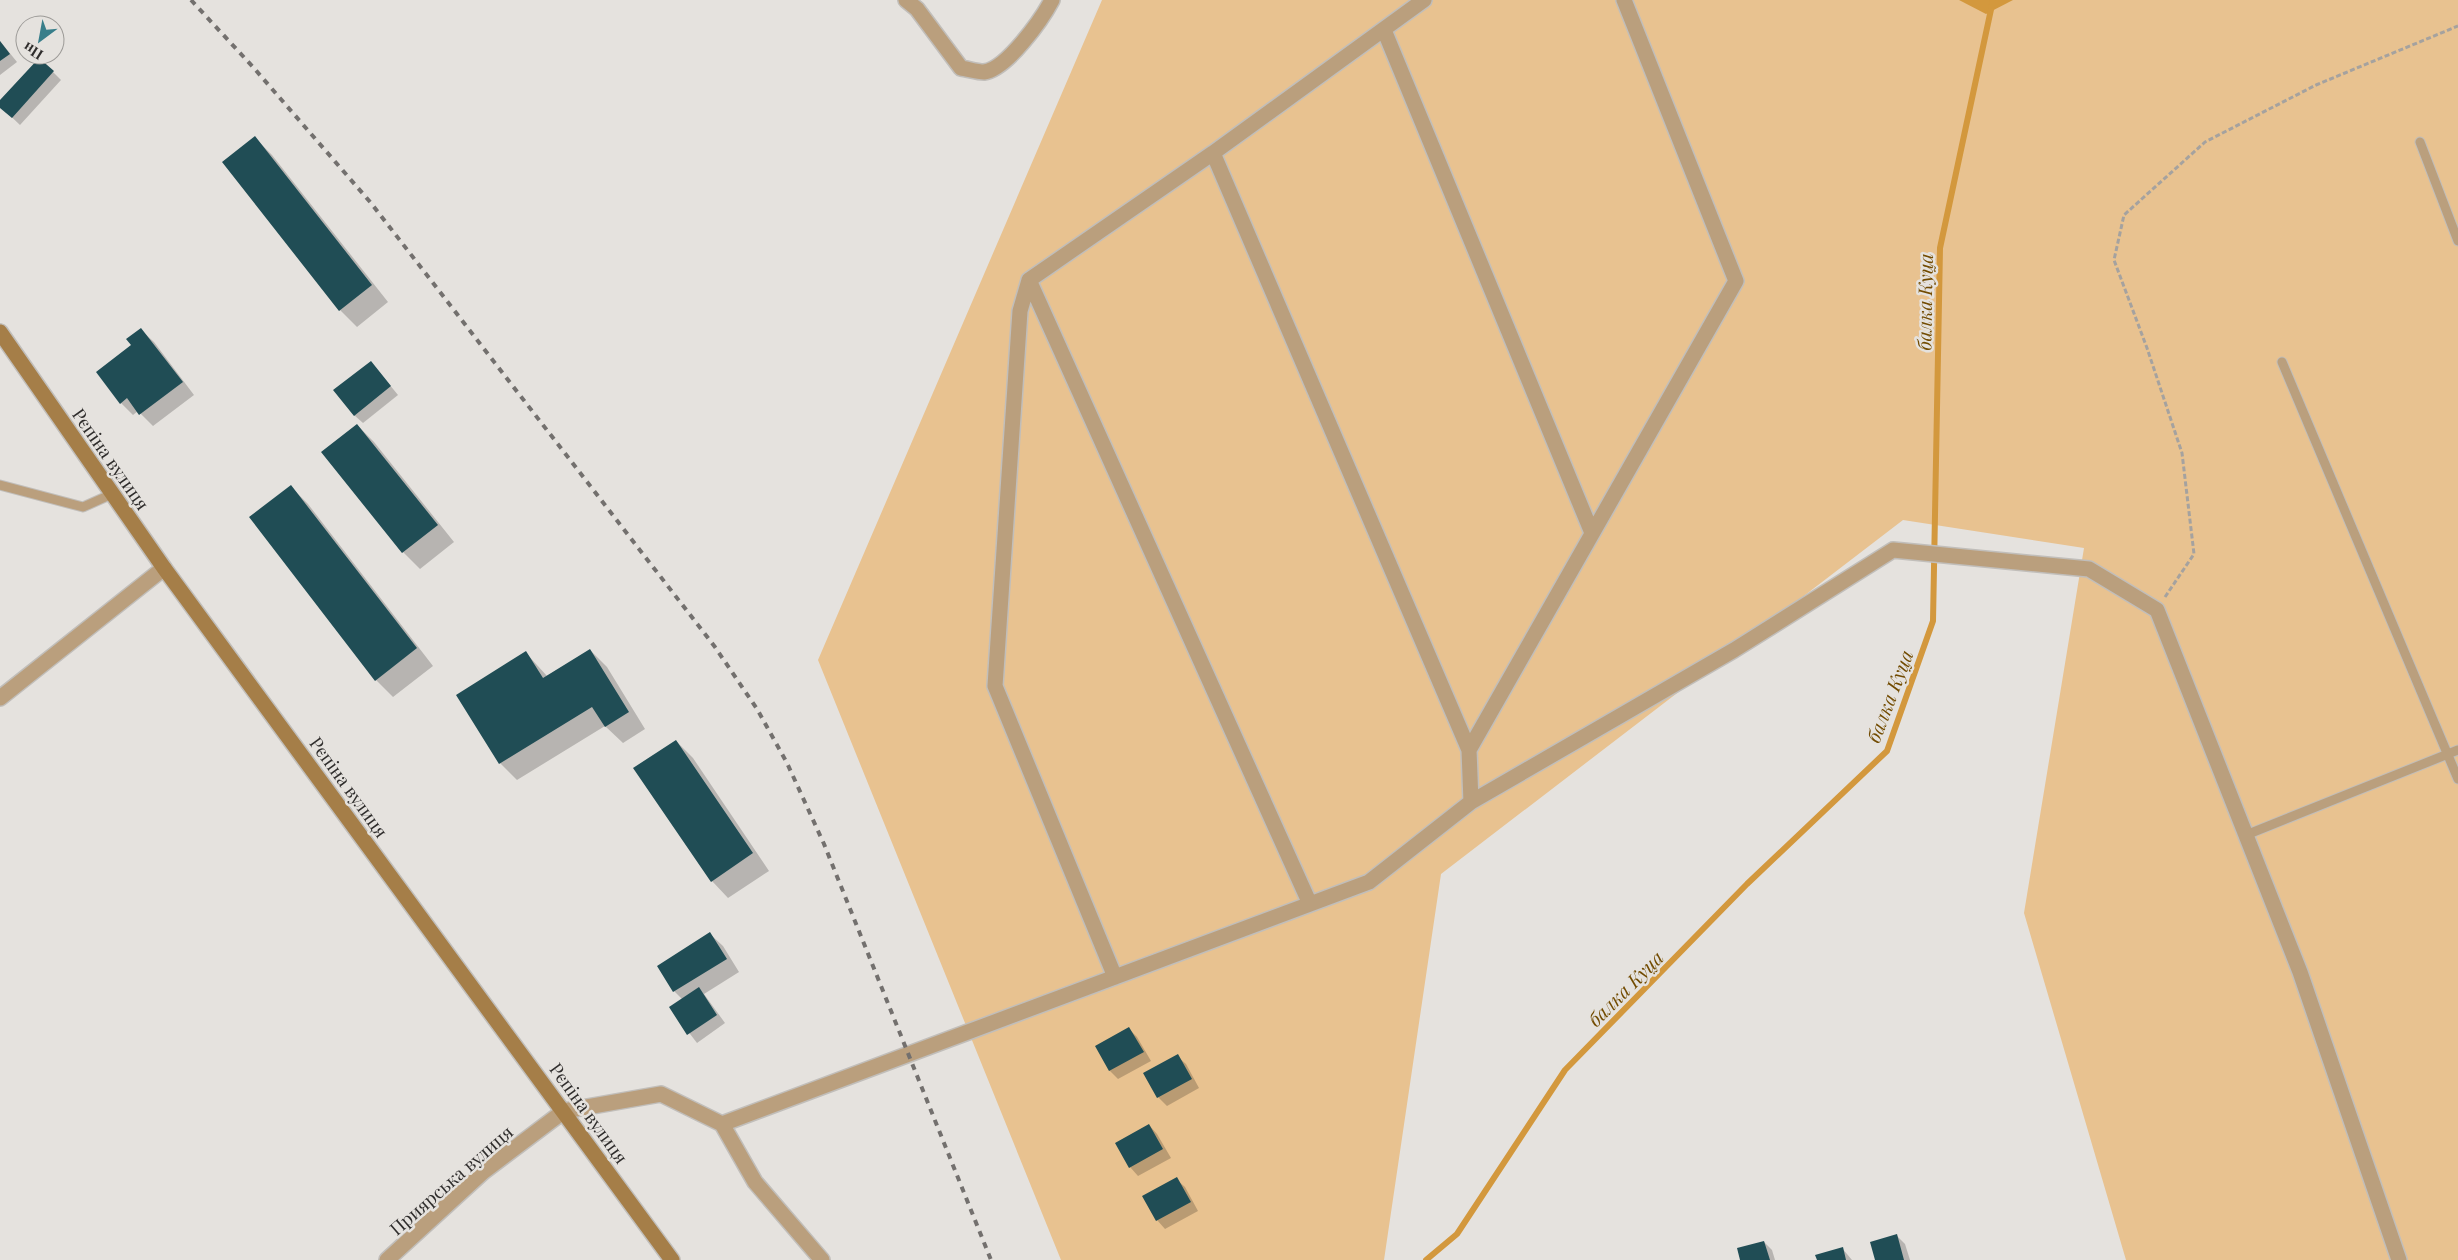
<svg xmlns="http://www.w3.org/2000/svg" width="2458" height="1260" viewBox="0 0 2458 1260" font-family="'Playfair Display',serif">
  <rect width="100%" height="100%" fill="#e5e2de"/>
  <path fill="#e8c290" d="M1102,0h1356v1260h-332l-102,-347 60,-365 -181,-28 -462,354 -57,386h-323l-243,-600z"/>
  <path fill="#d3983d" d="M1959,0h54l-27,14z"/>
  <path fill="#0003" d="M0,41l17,21 -17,13z
    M53,72l8,8 -41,45 -20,-19v-4z
    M255,138l17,17 116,147 -31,25 -17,-17z
    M141,330l13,12 40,53 -41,31 -15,-15 -5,4 -12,-12 11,-57z
    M371,362l27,33 -35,28 -9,-8z
    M357,425l17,17 80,100 -34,27 -17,-17 -80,-100z
    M291,487l17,17 125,162 -40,31 -17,-17z
    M590,650l17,17 38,62 -22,14 -18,-17 -88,54 -17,-17 -43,-68 69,-42 21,23z
    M676,741l17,17 76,113 -41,27 -16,-17z
    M710,934l13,12 16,26 -35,22 21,29 -28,20 -27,-35 12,-9 -8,-8 -15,-25z
    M1129,1029l8,8 14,24 -33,18 -8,-8 -13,-24z
    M1177,1056l9,8 13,24 -32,18 -9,-9 -13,-23z
    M1149,1125l8,9 14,24 -33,18 -8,-9z
    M1176,1179l9,8 13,24 -33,18 -8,-9 -13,-23z
    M1897,1236l8,8 5,16h-34z
    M1764,1242l8,8 3,10h-34z
    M1842,1248l10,12h-34z"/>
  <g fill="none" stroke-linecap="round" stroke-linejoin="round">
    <path stroke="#d3983d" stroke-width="6" d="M1426,1260l31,-26 108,-164 182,-186 140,-133 46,-130 7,-373 53,-248"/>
  </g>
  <path fill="#204d55" d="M0,41l10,13 -10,7z
    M39,58l15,13 -42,47 -12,-10v-8z
    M255,136l117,149 -33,26 -117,-149z
    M141,328l42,54 -44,33 -12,-17 -7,6 -24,-32 35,-27 -5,-6z
    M371,361l20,25 -37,30 -21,-26z
    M357,424l81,101 -36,28 -81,-101z
    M291,485l126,163 -42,33 -126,-164z
    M590,649l39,63 -24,15 -13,-20 -93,57 -43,-69 70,-44 17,27z
    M676,740l77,113 -42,29 -78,-114z
    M710,932l17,27 -54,33 -16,-26z
    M699,987l18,28 -30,20 -18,-28z
    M1129,1027l15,25 -35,19 -14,-25z
    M1178,1054l14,25 -35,19 -14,-25z
    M1149,1124l14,25 -34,19 -14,-25z
    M1177,1177l14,25 -35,19 -14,-25z
    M1897,1234l7,26h-29l-5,-18z
    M1764,1241l6,19h-30l-3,-12z
    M1843,1247l3,13h-29l-2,-5z"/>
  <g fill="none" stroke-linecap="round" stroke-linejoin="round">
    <defs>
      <path id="lane" d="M2420,142l38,99
        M2282,362l176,417
        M0,485l83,22 29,-13
        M2246,835l212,-85"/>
      <path id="street" d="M906,0l11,9 44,59c7,1 16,4 23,4 23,-3 58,-53 68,-72
        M1424,0l-211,153 256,597 2,52
        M1384,30l208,503
        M1029,280l281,624
        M0,698l164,-130
        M1469,750l267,-469 -112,-281
        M1115,977l-120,-291 25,-375 9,-31 184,-127
        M722,1124l647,-242 102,-80 263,-152 159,-100 196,19 68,41 143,362 99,288
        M387,1260l96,-88 81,-61 97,-17 61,30 33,58 67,78"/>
      <path id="secondary" d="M0,332l164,236 508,692"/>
    </defs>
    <use href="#lane" stroke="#c1beba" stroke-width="11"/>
    <use href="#street" stroke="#c1beba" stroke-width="18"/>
    <use href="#secondary" stroke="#c1beba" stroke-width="18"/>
    <path stroke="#a5a29f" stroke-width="3" stroke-dasharray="5 2.5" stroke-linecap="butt" d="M2165,597l29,-43 -12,-101 -35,-105 -33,-88 10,-45 81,-73 111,-57 142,-59"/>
    <use href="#lane" stroke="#ba9f7d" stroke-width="9"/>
    <use href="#street" stroke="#ba9f7d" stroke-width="15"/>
    <use href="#secondary" stroke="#a57e48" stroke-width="15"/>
    <path stroke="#73706e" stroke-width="4" stroke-dasharray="6 6" stroke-linecap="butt" d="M191,0l62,67 118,136 344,444 42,62 30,54 37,81 167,416"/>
  </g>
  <g text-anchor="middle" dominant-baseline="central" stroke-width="5" stroke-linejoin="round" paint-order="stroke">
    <g font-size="18" fill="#2f2d2c" stroke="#e5e2de">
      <text transform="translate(111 459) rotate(55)">Рєпіна вулиця</text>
      <text transform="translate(349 787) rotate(54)">Рєпіна вулиця</text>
      <text transform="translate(589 1113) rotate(54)">Рєпіна вулиця</text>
      <text transform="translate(451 1180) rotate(-41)">Приярська вулиця</text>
    </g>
    <g font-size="19" font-style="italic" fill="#724b01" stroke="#e5e2de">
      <text transform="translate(1924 302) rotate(-89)">балка Куца</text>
      <text transform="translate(1889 696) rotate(-69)">балка Куца</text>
      <text transform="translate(1625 988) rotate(-45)">балка Куца</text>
    </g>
  </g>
  <g transform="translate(40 40) rotate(212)"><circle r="24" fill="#e5e2de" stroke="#9c9a97"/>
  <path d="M0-4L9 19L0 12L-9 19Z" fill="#387e8a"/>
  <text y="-8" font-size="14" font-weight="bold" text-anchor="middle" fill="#2f2d2c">Пн</text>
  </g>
</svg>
